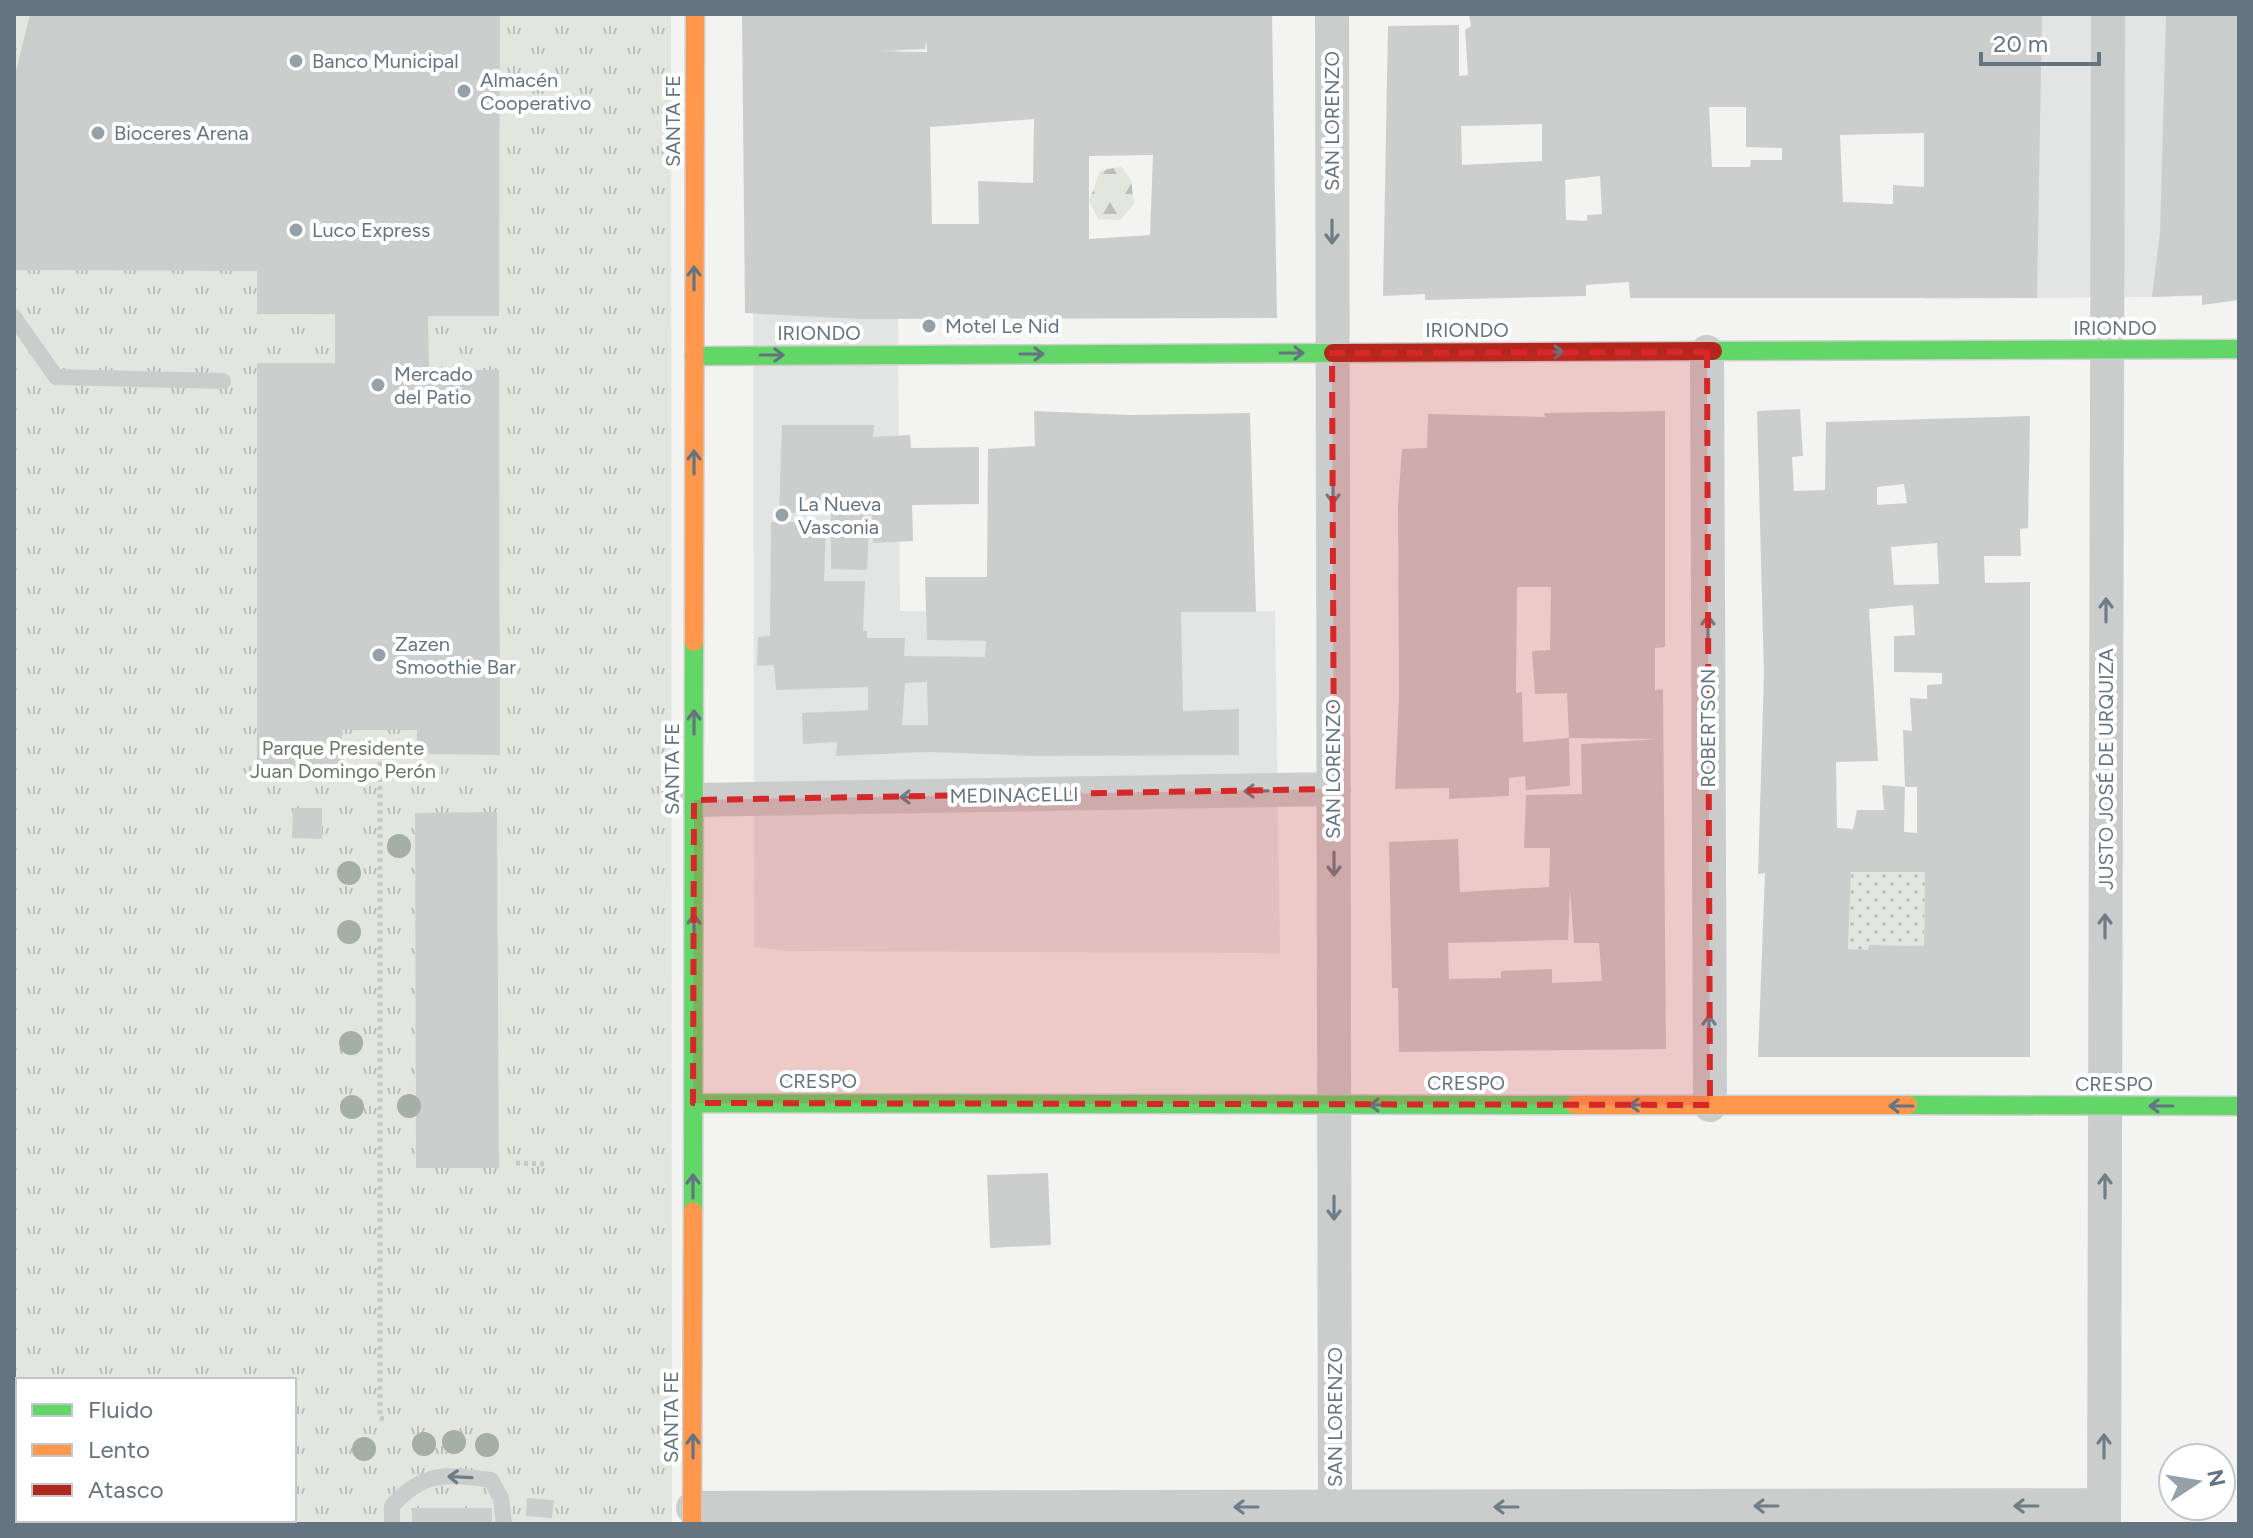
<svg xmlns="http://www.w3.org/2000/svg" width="2253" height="1538" viewBox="0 0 2253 1538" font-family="Figtree,sans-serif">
  <defs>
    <pattern id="grass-dots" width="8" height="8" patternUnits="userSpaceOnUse" patternTransform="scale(2)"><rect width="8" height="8" fill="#e2e6df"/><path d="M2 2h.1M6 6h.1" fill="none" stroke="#bbbfba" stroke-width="1.8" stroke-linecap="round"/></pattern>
    <pattern id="forest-firs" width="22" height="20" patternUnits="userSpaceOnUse" patternTransform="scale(2)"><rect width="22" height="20" fill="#e2e6df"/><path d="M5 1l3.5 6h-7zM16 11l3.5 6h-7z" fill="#bbbfba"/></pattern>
    <pattern id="park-tufts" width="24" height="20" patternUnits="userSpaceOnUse" patternTransform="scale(2)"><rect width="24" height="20" fill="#e2e6df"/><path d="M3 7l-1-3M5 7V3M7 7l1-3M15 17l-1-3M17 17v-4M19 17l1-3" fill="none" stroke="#bbbfba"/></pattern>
  </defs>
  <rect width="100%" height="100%" fill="#f3f3f1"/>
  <path fill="#e3e5e4" d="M753,14h143l4,597h375l5,342 -492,-2 -34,-4z
    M1923,14h316v282l-314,3z"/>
  <path fill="url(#grass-dots)" d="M1851,872h74l-1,74 -55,-1 -1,5 -20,-1z"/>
  <path fill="url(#forest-firs)" d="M1121,166l10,14 3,24 -14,16 -22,-1 -9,-18 11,-30z"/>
  <path fill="url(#park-tufts)" fill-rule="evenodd" d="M14,14h657l1,1510h-658zM18,1380h276v140h-276z"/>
  <path fill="#cccecd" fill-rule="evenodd" d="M30,14h470l-1,302h-71l1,54h70l1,385 -83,-1v-24h-75v49h-85v-416h78v-49h-78v-43l-243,-1v-191z
    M742,14h530l5,304 -417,1 -115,-6zM926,40l1,12 -47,-1 45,-2zM1034,119l-1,64 -55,-2 1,43h-47l-2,-97zM1153,155l-3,80 -61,4v-83z
    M1469,14h573l-5,284h-407l-1,-16 -43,3v11l-161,4v-6l-42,2 5,-270 71,-1v51l9,-1 -3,-45 6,-4zM1709,107h37v40l36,1v12h-31l-1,7h-38zM1542,124v37l-80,4 -1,-39zM1924,133v54l-31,-2v19l-50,-2 -3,-67zM1600,176l2,38 -15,1v6l-21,-1 -1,-40z
    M2166,14h73v286l-37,5v-10l-50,2 8,-64z
    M1800,409l3,47 -11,1 2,34 31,-1 1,-68 204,-6 -2,112 -8,1 1,27h-37l1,27 45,-1v475h-272l7,-184 -7,1 6,-200 -7,-263zM1904,484l3,19 -30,2v-18zM1937,543l2,41 -45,1 -3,-38zM1913,605l2,30 -21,1v36l48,1v11l-15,1v14l-17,-1 2,33 -9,-1 2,57h12v46l-13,-1 1,-45 -23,-2 2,25h-27l-4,19 -16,-1 -1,-66 42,-1 -9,-152zM1851,872h74l-1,74 -55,-1 -1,5 -20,-1z
    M1034,411l96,4 120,-2 6,199h-75l2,99 56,-2v46l-202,1 -109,-4 -92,4 1,-14 -34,2 -1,-31 66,-3v-23l-92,3 -2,-25 -17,1 1,-29 12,-1 1,-114h55l-2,59h41l-2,50h4v7h38l-1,18 81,1 1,-16 -59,-1 -2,-63h62l1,-128 47,-3zM927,682l1,43h-26l3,-42z
    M1665,411v236l-10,1v42l8,-1 3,360 -267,3 -1,-64h-6l-3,-146 69,-3 2,53 89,-5 1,-39h-26l2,-53 56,-1 -1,-50 76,-5 -88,-1 -2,-45 -32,1 -3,-43 18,-1 1,-63h-34l-1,106 6,-1 1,50 46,-4 1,48 -44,4 -1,-14 -16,2v18l-60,3v-11l-54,1 4,-92 -1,-193 4,-55 25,-1 1,-34 117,3 -1,-4zM1570,889l4,54h25l3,38 -50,2v-14l-51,2v7l-52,1 -1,-36 120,-3z
    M782,425h92l-1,12 37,-2 1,13 68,-1v57l-67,1 1,36 -40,2 -2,-54 -4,81 -36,-1v-57l-52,1z
    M293,808h29v31l-30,-1z
    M497,812l2,356h-83l-1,-355z
    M1048,1173l3,72 -61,3 -3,-73z
    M527,1498l27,2 -2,18 -26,-2z
    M412,1508h80v16h-80z"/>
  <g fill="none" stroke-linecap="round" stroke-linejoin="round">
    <defs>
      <path id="fast" d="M1713,351l526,-2
        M694,356l639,-3
        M693,1103l882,2
        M1908,1105l331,1
        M693,1211l1,-569"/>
      <path id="slow" d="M694,642l1,-628
        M1575,1105h333
        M692,1524l1,-313"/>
      <path id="jam" d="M1333,353l380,-2"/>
    </defs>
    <use href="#fast" stroke="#cfcfcf" stroke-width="21"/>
    <use href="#slow" stroke="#cfcfcf" stroke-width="21"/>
    <use href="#jam" stroke="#cfcfcf" stroke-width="21"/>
    <path stroke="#c8c9c9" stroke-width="5" stroke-dasharray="4 4" stroke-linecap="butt" d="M380,754v664l4,1
      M516,1163l31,1"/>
    <path stroke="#cbcccc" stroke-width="16" d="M14,317l42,60 167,4
      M392,1524v-18c31,-35 55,-32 99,-26l10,18 3,26"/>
    <path stroke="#cbcccc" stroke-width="34" d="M1332,14l3,1510
      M1707,352l3,753
      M694,800l640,-11
      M693,1508l1411,-3
      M2104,1524l4,-1510"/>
    <use href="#fast" stroke="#63d668" stroke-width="18"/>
    <use href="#slow" stroke="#ff974d" stroke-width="18"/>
    <use href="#jam" stroke="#b3261e" stroke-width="18"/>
  </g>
  <g fill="#a6afa3">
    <circle cx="399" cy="846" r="12"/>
    <circle cx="349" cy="873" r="12"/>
    <circle cx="349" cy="932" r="12"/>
    <circle cx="351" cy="1043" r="12"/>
    <circle cx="409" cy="1106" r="12"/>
    <circle cx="352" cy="1107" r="12"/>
    <circle cx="454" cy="1442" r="12"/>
    <circle cx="424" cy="1444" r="12"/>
    <circle cx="487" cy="1445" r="12"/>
    <circle cx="364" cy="1449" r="12"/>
  </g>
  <defs><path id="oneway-shaft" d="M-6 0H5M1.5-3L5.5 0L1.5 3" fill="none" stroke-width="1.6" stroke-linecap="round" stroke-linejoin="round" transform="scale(2)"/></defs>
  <g stroke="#6e7d88">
    <use href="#oneway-shaft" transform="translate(1332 232) rotate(90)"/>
    <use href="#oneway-shaft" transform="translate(1333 492) rotate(90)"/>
    <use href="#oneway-shaft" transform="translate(2106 610) rotate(-90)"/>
    <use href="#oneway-shaft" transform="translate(1708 627) rotate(-90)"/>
    <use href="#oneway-shaft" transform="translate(1256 791) rotate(179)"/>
    <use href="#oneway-shaft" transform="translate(912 797) rotate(179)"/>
    <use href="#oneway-shaft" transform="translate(1334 864) rotate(90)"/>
    <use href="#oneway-shaft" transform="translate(2105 926) rotate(-90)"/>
    <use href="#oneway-shaft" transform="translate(1709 1027) rotate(-90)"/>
    <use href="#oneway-shaft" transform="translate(2105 1186) rotate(-90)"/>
    <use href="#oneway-shaft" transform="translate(1334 1208) rotate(90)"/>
    <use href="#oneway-shaft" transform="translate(2104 1446) rotate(-90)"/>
    <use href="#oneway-shaft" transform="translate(460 1477) rotate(-177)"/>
    <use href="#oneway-shaft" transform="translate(1766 1506) rotate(180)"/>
    <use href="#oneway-shaft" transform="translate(2026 1506) rotate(180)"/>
    <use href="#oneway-shaft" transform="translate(1246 1507) rotate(180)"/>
    <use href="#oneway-shaft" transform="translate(1506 1507) rotate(180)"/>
  </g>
  <g stroke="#647480">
    <use href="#oneway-shaft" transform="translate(694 278) rotate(-90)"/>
    <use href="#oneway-shaft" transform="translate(1552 352)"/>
    <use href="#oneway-shaft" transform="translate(1292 353)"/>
    <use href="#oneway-shaft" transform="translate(1032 354)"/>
    <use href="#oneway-shaft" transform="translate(772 355)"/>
    <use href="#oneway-shaft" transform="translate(694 462) rotate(-90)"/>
    <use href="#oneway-shaft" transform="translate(694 722) rotate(-90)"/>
    <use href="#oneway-shaft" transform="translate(694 926) rotate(-90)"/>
    <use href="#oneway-shaft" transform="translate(1381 1105) rotate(-180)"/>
    <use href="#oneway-shaft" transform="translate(1641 1105) rotate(-180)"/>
    <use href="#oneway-shaft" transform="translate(1901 1106) rotate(-180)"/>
    <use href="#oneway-shaft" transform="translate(2161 1106) rotate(-180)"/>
    <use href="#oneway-shaft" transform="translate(693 1186) rotate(-90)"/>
    <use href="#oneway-shaft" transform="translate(693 1446) rotate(-90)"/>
  </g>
  <path fill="#d62828" fill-opacity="0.2" stroke="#d62828" stroke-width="6" stroke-dasharray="16 10" stroke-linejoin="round" d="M1707,352l3,753 -1017,-2 1,-303 640,-11 -2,-436z"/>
  <g fill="#96a0a8" stroke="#fff" stroke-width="3">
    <circle cx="296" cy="61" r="8"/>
    <circle cx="464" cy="91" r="8"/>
    <circle cx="98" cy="133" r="8"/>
    <circle cx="296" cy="230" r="8"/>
    <circle cx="929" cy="326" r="8"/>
    <circle cx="378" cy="385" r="8"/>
    <circle cx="782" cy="515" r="8"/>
    <circle cx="379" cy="655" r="8"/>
  </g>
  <g text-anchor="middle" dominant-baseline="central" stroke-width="8" stroke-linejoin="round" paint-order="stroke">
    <g font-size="20" fill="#647480" stroke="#fff" text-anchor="start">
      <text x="312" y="61">Banco Municipal</text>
      <text x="480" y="80">Almacén<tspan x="480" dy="23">Cooperativo</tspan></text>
      <text x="114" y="133">Bioceres Arena</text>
      <text x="312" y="230">Luco Express</text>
      <text x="945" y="326">Motel Le Nid</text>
      <text x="394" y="374">Mercado<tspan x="394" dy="23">del Patio</tspan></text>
      <text x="798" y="504">La Nueva<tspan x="798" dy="23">Vasconia</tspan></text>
      <text x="395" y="644">Zazen<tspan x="395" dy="23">Smoothie Bar</tspan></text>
    </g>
    <g font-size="20" fill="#647480" stroke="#fff">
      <text transform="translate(673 121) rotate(-90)">SANTA FE</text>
      <text transform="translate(1332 121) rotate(-90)">SAN LORENZO</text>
      <text x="2115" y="328">IRIONDO</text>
      <text x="1467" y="330">IRIONDO</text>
      <text x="819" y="333">IRIONDO</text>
      <text transform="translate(1708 728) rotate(-90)">ROBERTSON</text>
      <text transform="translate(672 769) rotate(-90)">SANTA FE</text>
      <text transform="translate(1333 769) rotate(-90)">SAN LORENZO</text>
      <text transform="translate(2106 769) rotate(-90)">JUSTO JOSÉ DE URQUIZA</text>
      <text transform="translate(1014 795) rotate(-1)">MEDINACELLI</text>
      <text x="818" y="1081">CRESPO</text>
      <text x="1466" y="1083">CRESPO</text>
      <text x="2114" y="1084">CRESPO</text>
      <text transform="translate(671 1417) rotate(-90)">SANTA FE</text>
      <text transform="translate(1335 1417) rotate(-90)">SAN LORENZO</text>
    </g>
    <g font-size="20" fill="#677863" stroke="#fff">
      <text x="343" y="748">Parque Presidente<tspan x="343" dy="23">Juan Domingo Perón</tspan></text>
    </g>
  </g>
  <rect width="2253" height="1538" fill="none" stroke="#647480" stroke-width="32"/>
  <rect x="16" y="1378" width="280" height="144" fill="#ffffff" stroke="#c1c7cc" stroke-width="2"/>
  <rect x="32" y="1404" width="40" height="12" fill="#63d668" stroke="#c1c7cc" stroke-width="2"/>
  <text x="88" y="1418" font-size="24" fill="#647480">Fluido</text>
  <rect x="32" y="1444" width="40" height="12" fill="#ff974d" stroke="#c1c7cc" stroke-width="2"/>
  <text x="88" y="1458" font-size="24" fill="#647480">Lento</text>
  <rect x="32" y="1484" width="40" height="12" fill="#b3261e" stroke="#c1c7cc" stroke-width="2"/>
  <text x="88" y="1498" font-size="24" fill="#647480">Atasco</text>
  <g transform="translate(2197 1482) rotate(78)"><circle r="38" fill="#ffffff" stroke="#c1c7cc" stroke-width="2"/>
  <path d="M0-6L14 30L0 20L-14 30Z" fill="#96a0a8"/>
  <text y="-12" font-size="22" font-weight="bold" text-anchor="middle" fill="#647480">N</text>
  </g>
  <path d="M1981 52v12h118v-12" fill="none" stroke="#647480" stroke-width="4"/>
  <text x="1993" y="52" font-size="24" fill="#647480" stroke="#ffffff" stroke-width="6" paint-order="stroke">20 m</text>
</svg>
